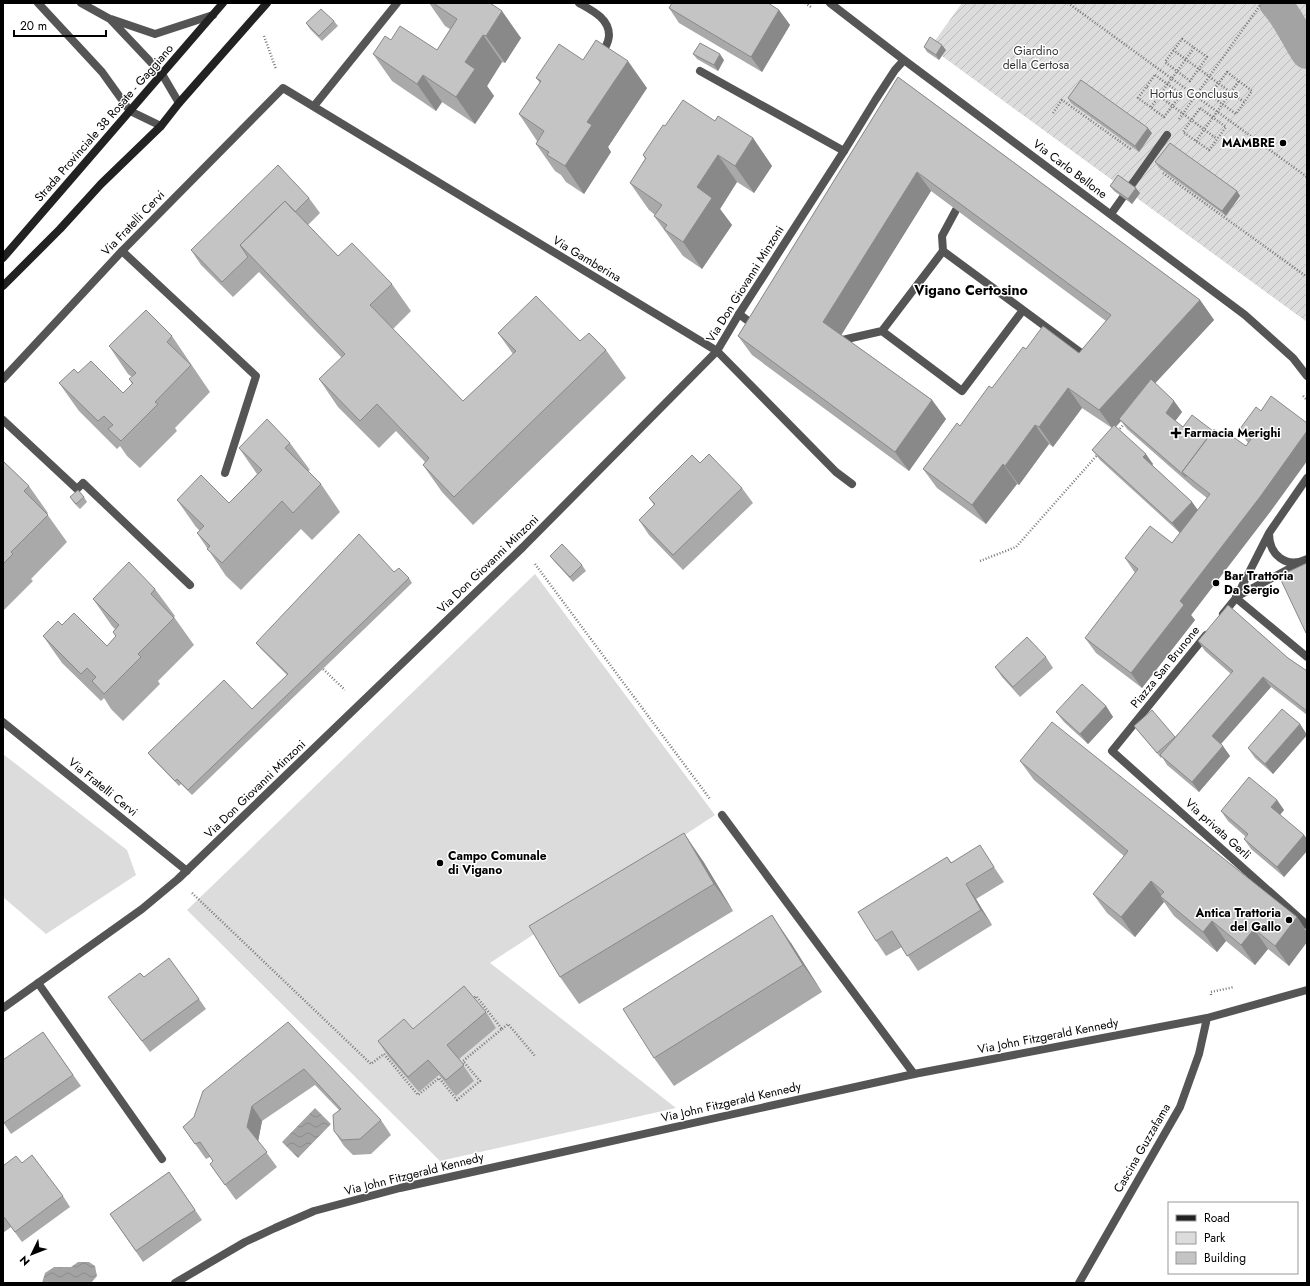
<svg xmlns="http://www.w3.org/2000/svg" width="1310" height="1286" viewBox="0 0 1310 1286" font-family="Jost,sans-serif">
  <defs>
    <pattern id="garden-furrows" width="10" height="10" patternUnits="userSpaceOnUse"><rect width="10" height="10" fill="#dcdcdc"/><path d="M-1 1l2-2M0 10L10 0M9 11l2-2" fill="none" stroke="#bbb"/></pattern>
    <pattern id="water-waves" width="16" height="10" patternUnits="userSpaceOnUse"><rect width="16" height="10" fill="#a3a3a3"/><path d="M0 5q4-4 8 0t8 0" fill="none" stroke="#8b8b8b"/></pattern>
  </defs>
  <rect width="100%" height="100%" fill="#fff"/>
  <path fill="#dcdcdc" d="M535,574l180,241 -225,148 186,145 -236,53 -253,-251z
    M3,754l124,96 9,25 -90,59 -43,-37z"/>
  <path fill="url(#garden-furrows)" fill-rule="evenodd" d="M962,3h345v319l-365,-266 4,-6 -12,-8zM1159,167l81,30 -14,19z"/>
  <path fill="url(#water-waves)" d="M315,1108l16,16 -33,34 -16,-16z
    M78,1262h11l6,4 2,10 -6,7h-49l3,-10 9,-6h17z"/>
  <g fill="none" stroke-linecap="round" stroke-linejoin="round">
    <path stroke="#a3a3a3" stroke-width="32" d="M1275,3c14,15 21,34 32,50"/>
    <path stroke="#777" stroke-width="2.5" stroke-dasharray="1 2" stroke-linecap="butt" d="M805,3l6,4
      M1068,3l239,174
      M264,36l12,33
      M1182,39l25,18 -17,24 -25,-19z
      M1173,50l71,52
      M1227,72l25,19 -16,23 -26,-19z
      M1155,75l26,19 -17,23 -26,-19z
      M1147,87l70,52
      M1151,107l43,-59
      M1200,108l26,19 -17,23 -26,-18z
      M1053,113l9,-13 70,50
      M1179,119l82,-115
      M1196,141l43,-60
      M1163,173l144,104
      M1303,396l4,4
      M1118,431l7,-8
      M980,561l36,-14 83,-94
      M535,564l175,235
      M321,667l24,23
      M192,893l179,171 13,-10 34,41 21,-17 18,22 23,-19 -17,-20 39,-32 -26,-33 -4,4
      M1211,995v-3l23,-5
      M502,1029l6,-5 27,32"/>
    <path stroke="#555" stroke-width="8" d="M579,3c12,7 30,15 30,32 0,4 -2,9 -4,13
      M700,71l144,80
      M314,106l83,-103
      M1111,214l56,-79
      M122,251l134,125 -31,97
      M943,251l80,59 -61,81 -80,-60z
      M943,251l-1,-15 14,-26
      M1023,310l65,48
      M739,314l16,12
      M838,341l44,-10
      M3,420l74,69 6,-6 107,102
      M1236,598l71,59
      M722,815l192,259
      M38,983l124,176"/>
    <path stroke="#555" stroke-width="8" d="M38,3l64,69 28,39 31,15
      M81,3l29,16 52,55 17,29
      M830,3l74,57 341,255 48,43 14,18
      M111,19l44,15 58,-19
      M3,379l119,-128 161,-163 434,263 119,121 16,12
      M1307,478l-38,55c0,22 17,36 38,26
      M1236,597l64,-34
      M1223,614l13,-16 33,-65
      M1206,635l-94,116 195,174
      M3,722l184,149
      M3,1008l139,-99 36,-30 345,-332 194,-196 22,-37 105,-163 32,-52 19,-29 9,-10
      M175,1283l70,-41 30,-14 39,-17 86,-23 514,-114 293,-56 100,-28
      M1079,1283l101,-176 19,-53 8,-36"/>
    <path stroke="#222" stroke-width="8" d="M3,258l220,-255
      M3,286l57,-57 41,-45 60,-58 18,-23 88,-100"/>
  </g>
  <path fill="#a9a9a9" fill-rule="evenodd" d="M429,3h62l30,35 -16,25 -3,-1 -15,24 7,10 -19,28 -33,-22 -6,9 -44,-30 -19,-27 18,-14 46,10 13,-21 -5,-3z
    M669,8l110,2 11,15 -28,47 -83,-49z
    M334,21l4,5 -16,15 -12,-12 -4,-6z
    M924,47l22,3 -7,10 -12,-8z
    M693,54l31,6 -6,11 -21,-12z
    M583,60l64,28 -39,59 3,5 -27,42 -18,-12 -5,-7 -6,-4 -19,-27 1,-3 -18,-27 21,-31 -4,-5z
    M898,77l302,223 14,20 -59,63 19,18 8,11 -7,9 8,6 30,4 13,7 20,8 2,-3 -9,-13 22,-19 46,12v38l-37,51 -79,103 4,5 -53,68 -46,-35 -11,-15 50,-65 -10,-15 47,-15 8,-10 -80,-73 -8,-10 20,-22 -30,-20 -29,39 -4,-3 -30,41 -2,-1 -31,40 -49,-36 -14,-19 103,-120 53,4 27,-32 -175,-130 -90,144 91,65 14,19 -37,52 -157,-116 -14,-19zM1121,421l6,8 66,58 14,11 -9,12 -6,-8 -40,-37 1,-1 -37,-37z
    M1068,98l84,35 -13,19 -68,-49z
    M715,121l38,17 19,28 -18,27 -17,-11 -17,27 12,16 -30,44 -19,-13 -29,-40 1,-1 -6,-5 -19,-27 15,-24 -2,-4 22,-29z
    M1155,162l82,29 3,5 -14,20 -67,-48z
    M1110,186l30,7 -8,11 -18,-13z
    M309,198l11,15 -12,12 30,31 54,28 19,27 -18,18 70,72 50,-47 -15,-21 82,8 26,9 20,28 -153,147 -31,-33 -19,-27 2,-3 -29,-31 -17,17 -41,-41 -19,-28 23,-21 -83,-86 -26,25 -32,-32 -10,-15z
    M172,336l38,56 -35,36 2,3 -37,37 -13,-12 -7,-10 -3,3 -38,-38 -20,-28 19,-10 45,20 9,-9 -3,-5 3,-2 -4,-3 -19,-28z
    M290,443l20,27 -2,1 13,13 19,28 -28,28 -11,-11 -60,61 -15,-14 -29,-43 3,-2 -4,-4 -19,-27 52,3 28,-29 -18,-26z
    M3,461l26,25 19,27 -1,1 20,28 -36,37 2,2 -30,30z
    M700,463l42,25 11,15 -70,67 -34,-35 -10,-15 15,-15 -5,-7z
    M70,497h14l3,5 -7,7 -6,-6z
    M550,556l32,9 4,6 -13,11 -19,-21z
    M394,572l15,6 3,5 -220,212 -11,-11 -2,2 -27,-28 -4,-5 104,-44 35,-34 -27,-27 -4,-5z
    M155,589l20,27 -1,1 20,28 -36,36 2,3 -37,37 -12,-12 -7,-11 -3,3 -39,-38 -19,-27 19,-11 45,21 9,-10 -3,-4 2,-3 -3,-3 -19,-27z
    M1198,641l90,17 19,13v44l-36,-28 -50,57 9,12 -31,36 -32,-27 -5,-8 -1,1 -23,-27 -4,-5 41,11 56,-63 -26,-23z
    M1046,657l7,11 -33,29 -18,-20 -7,-10z
    M1106,706l7,11 -25,27 -24,-22 -8,-10z
    M1300,724l7,11 -34,39 -18,-16 -7,-10z
    M1020,761l277,156 10,15v10l-18,24 -21,-17 -13,16 -29,-24 -9,11 -43,-36 -10,-14 -29,35 -28,-24 -14,-19 31,-38 -90,-76z
    M1277,800l7,10 -4,5 24,20 3,4v12l-23,26 -33,-28 -7,-10 2,-2 -18,-16 -7,-10z
    M947,857l5,6 38,-2 14,21 -28,17 16,26 -74,46 -16,-24 -16,9 -10,-15z
    M703,861l30,50 -154,93 -19,-27z
    M791,943l31,49 -148,94 -20,-28z
    M144,977l55,22 7,10 -56,43 -42,-55z
    M486,1012l10,16 -37,31 15,22 -18,15 -17,-21 -20,17 -31,-36 -10,-15 35,-12z
    M288,1022l93,98 10,15 -20,19 -18,1 -9,-9 -10,-15 5,-21 -24,-25 -53,36 -4,20 19,26 -41,33 -26,-36 3,-3 -3,-4 -4,2 -23,-32 11,-10z
    M43,1032l38,54 -70,48 -8,-12z
    M22,1163l41,33 7,11 -48,35 -11,-15 -8,6v-67z
    M169,1172l33,48 -59,42 -33,-48z"/>
  <path fill="#898989" d="M779,10l11,15 -28,47 -11,-15z
    M502,11l19,27 -16,25 -19,-27z
    M483,35l19,27 -15,24 7,10 -19,28 -19,-27 9,-35z
    M942,45l4,5 -7,10 -3,-5z
    M720,54l4,6 -6,11 -4,-6z
    M628,61l19,27 -39,59 3,5 -27,42 -19,-28 22,-44z
    M423,75l19,27 -6,9 -19,-27z
    M1148,128l4,5 -13,19 -4,-6z
    M753,138l19,28 -18,27 -19,-27z
    M718,155l19,27 -17,27 12,16 -30,44 -19,-27 14,-55z
    M917,172l14,19 -94,151 -14,-20z
    M1136,188l4,5 -8,11 -4,-5z
    M1237,191l3,5 -14,20 -4,-5z
    M1200,300l14,20 -93,100 -2,-1 2,2 -8,8 -14,-19z
    M1068,388l14,20 -29,39 -14,-20z
    M932,400l14,19 -37,52 -14,-19z
    M1174,401l8,11 -9,12 -7,-11z
    M1035,425l14,19 -30,41 -14,-19z
    M1307,431v30l-37,51 -79,103 4,5 -53,68 -11,-15 49,-72z
    M1146,454l7,10 -3,4 -7,-11z
    M1003,464l14,20 -31,40 -14,-19z
    M1192,502l7,10 -19,21 -8,-10z
    M1263,677l8,10 -52,59 -7,-10z
    M1106,706l7,11 -25,27 -8,-10z
    M1300,724l7,11 -34,39 -8,-10z
    M1223,746l7,10 -31,36 -7,-10z
    M1277,800l7,10 -6,7 -7,-10z
    M684,833l19,28 30,50 -19,-27z
    M1304,835l3,4v12l-23,26 -7,-10z
    M1151,881l14,19 -5,-4 4,6 -29,35 -14,-20z
    M966,884l10,15 16,26 -11,-15z
    M772,915l19,28 31,49 -19,-27z
    M1297,917l10,15v10l-18,24 -14,-20z
    M1212,921l14,20 -9,11 -14,-20z
    M1254,929l14,20 -13,16 -14,-20z
    M252,1106l10,15 -4,21 -11,-15z"/>
  <path fill="#c4c4c4" stroke="#898989" d="M433,3h57l12,8 -16,25 -3,-1 -18,27 10,7 -19,28 -33,-22 -6,9 -44,-30 12,-18 6,4 9,-14 37,24 20,-31z
    M672,3h96l11,7 -28,47 -82,-49z
    M321,9l13,12 -15,15 -13,-13z
    M930,37l12,8 -6,10 -12,-8z
    M596,40l32,21 -41,61 5,3 -27,41 -18,-11 2,-3 -13,-8 8,-13 -25,-17 22,-33 -5,-3 23,-34 24,16z
    M700,43l20,11 -6,11 -21,-11z
    M898,77l302,223 -101,110 -31,-22 -29,39 -4,-2 -30,41 -2,-2 -31,41 -49,-36 34,-46 3,3 29,-40 3,2 31,-41 3,2 17,-23 36,27 32,-38 -194,-143 -94,150 109,78 -37,52 -157,-116z
    M1081,80l67,48 -13,18 -67,-48z
    M683,100l32,21 3,-5 35,22 -18,28 -17,-11 -21,32 15,11 -29,44 -19,-13 3,-4 -13,-9 8,-11 -32,-22 16,-25 -3,-3 20,-30 2,1z
    M1170,143l67,48 -15,20 -67,-49z
    M278,165l31,33 -14,14 -10,-11 -45,44 8,12 -26,25 -31,-32z
    M1118,175l18,13 -8,11 -18,-13z
    M285,201l53,55 14,-13 40,41 -22,21 93,96 53,-50 -18,-18 38,-37 44,45 9,-8 17,17 -152,147 -31,-32 6,-7 -52,-54 -17,17 -41,-42 26,-25 -105,-109z
    M146,310l26,26 -5,6 24,23 -36,37 3,2 -37,37 -13,-12 5,-4 -9,-9 -6,5 -39,-38 15,-14 4,4 13,-12 32,32 10,-10 -4,-4 7,-6 -27,-27z
    M1151,379l23,22 -8,12 17,14 9,-12 21,16 -31,41 4,5 -67,-58z
    M1271,396l36,27v8l-47,66 -80,104 4,4 -53,68 -46,-35 53,-69 -13,-11 25,-32 22,17 38,-49 -28,-22 32,-43 12,9 3,-4 17,12 5,-7 -12,-9 17,-23 5,4z
    M267,419l23,24 -5,5 36,36 -28,29 -11,-12 -60,62 -15,-14 3,-3 -13,-13 7,-7 -27,-26 24,-25 28,28 33,-33 -23,-22z
    M1114,425l32,29 -3,3 49,45 -20,21 -80,-73z
    M709,454l33,34 -69,67 -34,-35 16,-16 -6,-6 43,-43 8,8z
    M3,461l26,25 -5,5 24,24 -37,37 2,2 -10,10z
    M78,490l6,7 -8,7 -6,-7z
    M359,534l35,38 5,-4 10,10 -221,212 -11,-11 -2,2 -27,-28 76,-73 28,29 36,-35 -32,-31z
    M562,544l20,21 -12,12 -20,-21z
    M129,562l26,27 -4,5 23,24 -36,36 3,3 -37,37 -12,-13 4,-4 -9,-9 -6,6 -38,-38 15,-15 4,4 12,-12 33,33 9,-10 -3,-4 6,-7 -26,-26z
    M1307,563v70h-1l-27,-57z
    M1228,605l60,53 19,13v40l-44,-34 -51,59 11,10 -31,36 -32,-27 73,-84 -35,-30z
    M1027,637l19,20 -33,30 -18,-20z
    M1082,684l24,22 -26,28 -24,-22z
    M1282,709l18,15 -35,40 -17,-16z
    M1152,710l23,27 -18,16 -23,-27z
    M1052,722l245,195 -22,29 -21,-17 -13,16 -29,-24 -9,11 -43,-36 4,-4 -13,-11 -30,36 -28,-23 35,-43 -108,-90z
    M1249,777l28,23 -6,7 33,28 -27,32 -33,-28 4,-5 -27,-23z
    M684,833l30,51 -154,93 -31,-51z
    M980,845l14,22 -28,17 15,26 -74,46 -15,-25 -16,10 -18,-29 89,-55 4,6z
    M772,915l31,50 -149,93 -31,-49z
    M169,958l30,41 -57,42 -34,-44 32,-24 4,4z
    M464,986l22,26 -39,33 17,20 -18,15 -18,-20 -20,17 -30,-36 26,-22 9,10z
    M288,1022l93,98 -21,19 -18,1 -8,-9 -1,-16 8,-6 -37,-40 -52,37 -5,21 20,25 -42,33 -15,-21 3,-3 -13,-19 -5,2 -12,-17 11,-10 9,-26z
    M43,1032l30,43 -69,48 -1,-1v-62z
    M32,1155l31,41 -48,36 -11,-15 -1,1v-52l13,-10 6,7z
    M169,1172l26,38 -59,41 -26,-37z"/>
  <g fill="#000" stroke="#fff" stroke-width="1.5">
    <circle cx="1283" cy="143" r="4"/>
    <path d="M1174 427h4v4h4v4h-4v4h-4v-4h-4v-4h4z"/>
    <circle cx="1216" cy="583" r="4"/>
    <circle cx="440" cy="863" r="4"/>
    <circle cx="1289" cy="920" r="4"/>
  </g>
  <g text-anchor="middle" dominant-baseline="central" stroke-width="3" stroke-linejoin="round" paint-order="stroke">
    <g font-size="12" fill="#333" stroke="#fff">
      <text x="1036" y="51">Giardino<tspan x="1036" dy="14">della Certosa</tspan></text>
      <text x="1194" y="94">Hortus Conclusus</text>
    </g>
    <g font-size="12" fill="#000" stroke="#fff">
      <text transform="translate(104 123) rotate(-49)">Strada Provinciale 38 Rosate - Gaggiano</text>
      <text transform="translate(1070 169) rotate(37)">Via Carlo Bellone</text>
      <text transform="translate(133 223) rotate(-46)">Via Fratelli Cervi</text>
      <text transform="translate(587 259) rotate(31)">Via Gamberina</text>
      <text transform="translate(745 284) rotate(-58)">Via Don Giovanni Minzoni</text>
      <text transform="translate(488 564) rotate(-44)">Via Don Giovanni Minzoni</text>
      <text transform="translate(1165 667) rotate(-51)">Piazza San Brunone</text>
      <text transform="translate(103 787) rotate(39)">Via Fratelli Cervi</text>
      <text transform="translate(255 789) rotate(-44)">Via Don Giovanni Minzoni</text>
      <text transform="translate(1218 829) rotate(42)">Via privata Gerli</text>
      <text transform="translate(1048 1036) rotate(-11)">Via John Fitzgerald Kennedy</text>
      <text transform="translate(731 1102) rotate(-13)">Via John Fitzgerald Kennedy</text>
      <text transform="translate(1142 1148) rotate(-60)">Cascina Guzzafama</text>
      <text transform="translate(414 1174) rotate(-14)">Via John Fitzgerald Kennedy</text>
    </g>
    <g font-size="12" font-weight="bold" fill="#000" stroke="#fff" text-anchor="start">
      <text x="1275" y="143" text-anchor="end">MAMBRE</text>
      <text x="1184" y="433">Farmacia Merighi</text>
      <text x="1224" y="576">Bar Trattoria<tspan x="1224" dy="14">Da Sergio</tspan></text>
      <text x="448" y="856">Campo Comunale<tspan x="448" dy="14">di Vigano</tspan></text>
      <text x="1281" y="913" text-anchor="end">Antica Trattoria<tspan x="1281" dy="14">del Gallo</tspan></text>
    </g>
    <g font-size="14" font-weight="bold" fill="#000" stroke="#fff">
      <text x="971" y="290">Vigano Certosino</text>
    </g>
  </g>
  <rect width="1310" height="1286" fill="none" stroke="#000000" stroke-width="8"/>
  <rect x="1168" y="1202" width="130" height="72" fill="#ffffff" stroke="#999999"/>
  <rect x="1176" y="1215" width="20" height="6" fill="#222222" stroke="#999999"/>
  <text x="1204" y="1222" font-size="12" fill="#000000">Road</text>
  <rect x="1176" y="1232" width="20" height="12" fill="#dcdcdc" stroke="#999999"/>
  <text x="1204" y="1242" font-size="12" fill="#000000">Park</text>
  <rect x="1176" y="1252" width="20" height="12" fill="#c4c4c4" stroke="#999999"/>
  <text x="1204" y="1262" font-size="12" fill="#000000">Building</text>
  <g transform="translate(32 1254) rotate(227)" stroke="#ffffff" stroke-width="3" paint-order="stroke">
  <path d="M0-3L7 15L0 10L-7 15Z" fill="#000000"/>
  <text y="-6" font-size="11" font-weight="bold" text-anchor="middle" fill="#000000">N</text>
  </g>
  <path d="M14 30v6h92v-6" fill="none" stroke="#000000" stroke-width="2"/>
  <text x="20" y="30" font-size="12" fill="#000000" stroke="#ffffff" stroke-width="3" paint-order="stroke">20 m</text>
</svg>
